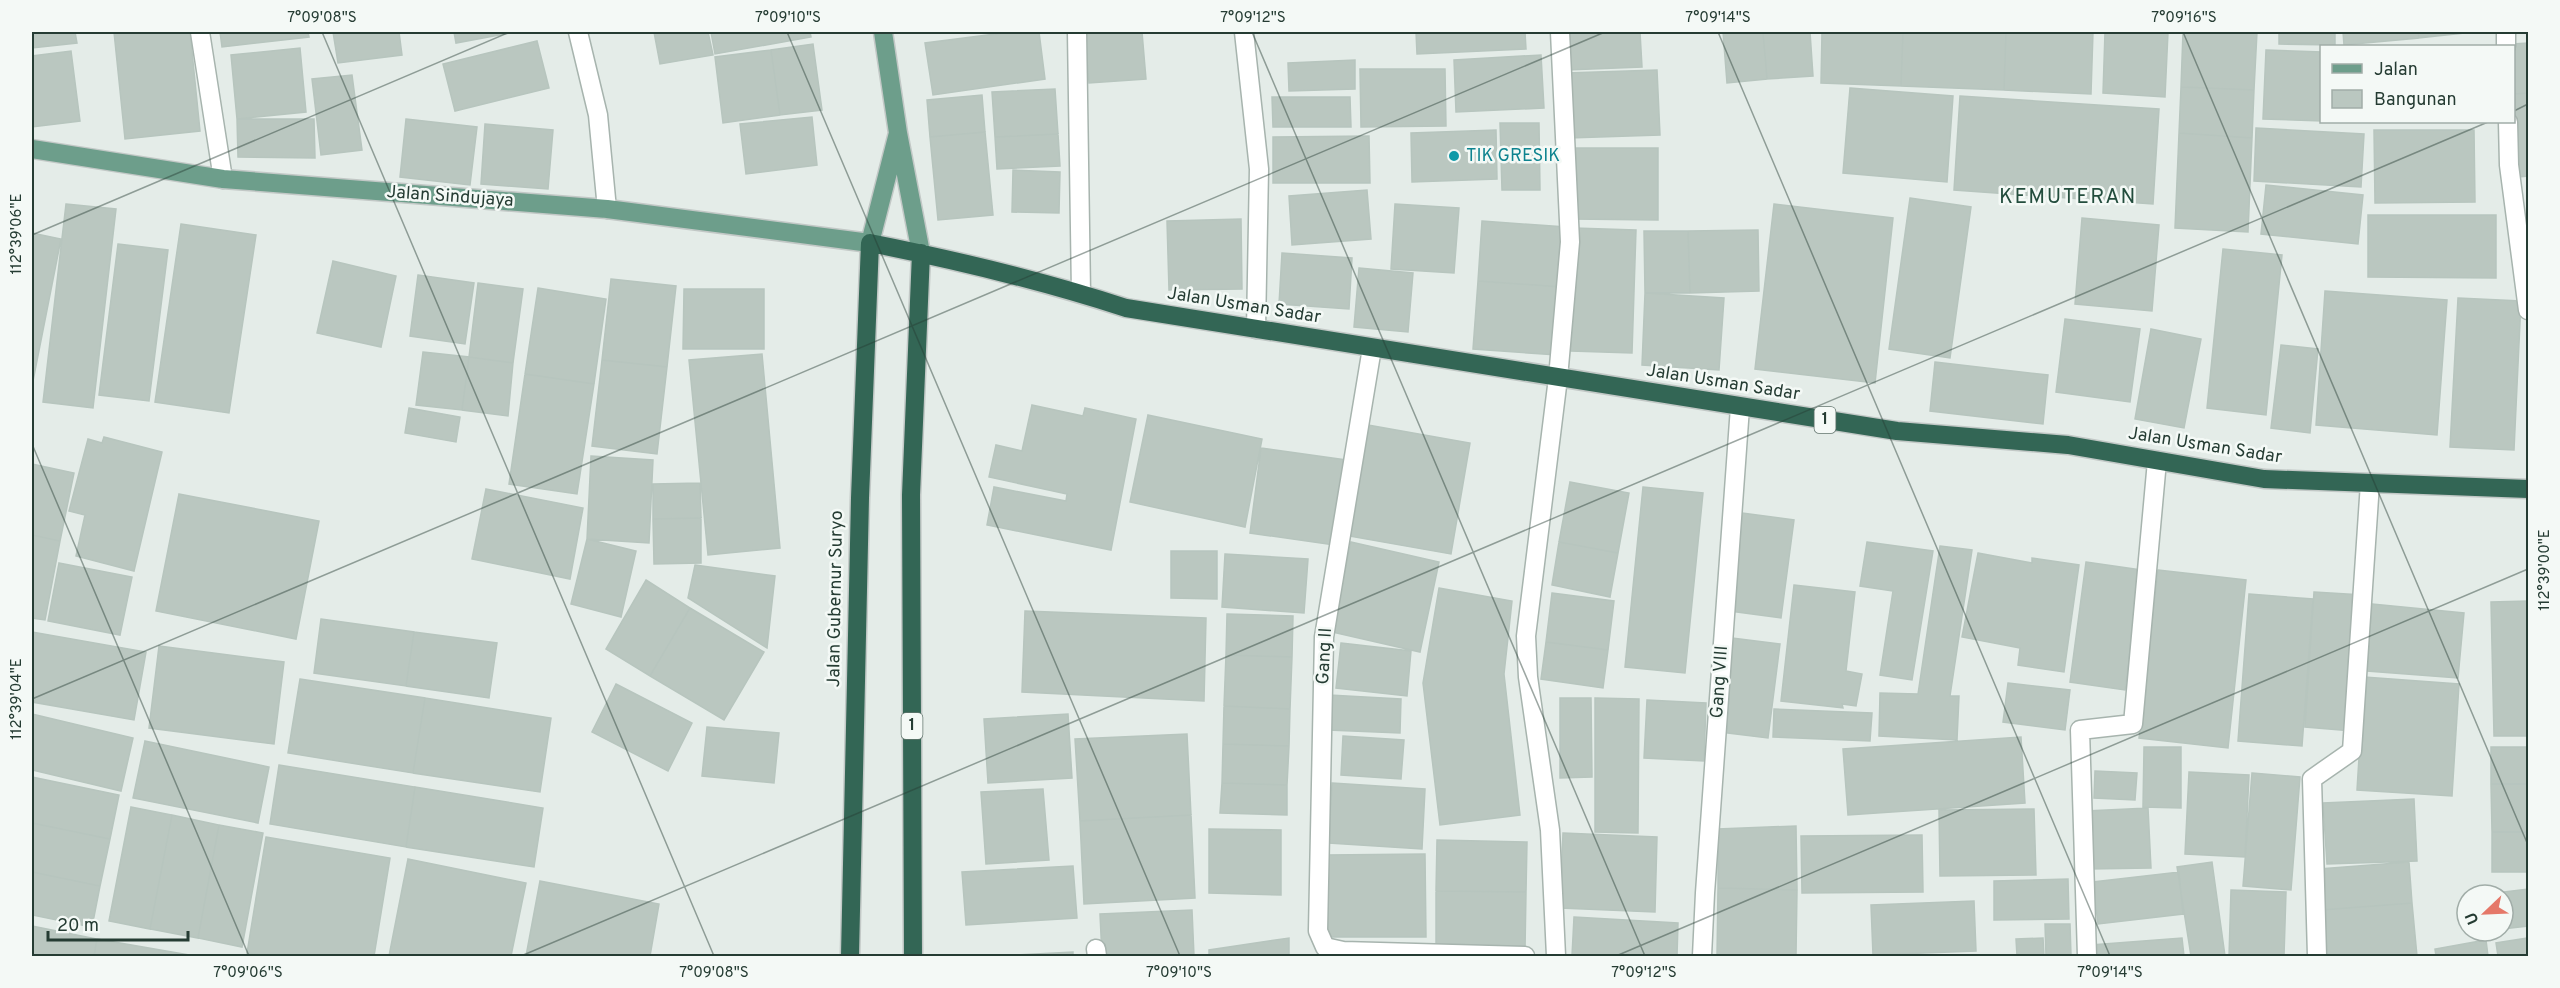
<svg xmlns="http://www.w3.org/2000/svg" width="2560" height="988" viewBox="0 0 2560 988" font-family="Overpass,sans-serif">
  <rect width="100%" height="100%" fill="#e4ece8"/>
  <path fill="#bac7c0" stroke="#b7c5be" stroke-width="1.5" d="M32,32h43l2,11 -45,5z
    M114,32h76l10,99 -75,8z
    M220,32h88l1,5 -87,10z
    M333,32h66l3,23 -64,8z
    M454,32h61l-59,11z
    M654,32h54l5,23 -53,9z
    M711,32h99l1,5 -96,17z
    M1011,32h28l6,47 -112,16 -8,-52z
    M1085,32h57l4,47 -57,4z
    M1416,32h109l1,17 -109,5z
    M1565,32h75l2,35 -75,3z
    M1723,32h40l4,47 -40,4z
    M1763,32h47l3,44 -46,3z
    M1822,32h81l-2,54 -80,-3z
    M1903,32h103l-2,58 -103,-4z
    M2006,32h87l-2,62 -87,-4z
    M2105,32h63l-3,65 -62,-4z
    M2183,32h74l-3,58 -73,-3z
    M2279,32h56v13l-56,-1z
    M2343,32h75l1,6 -75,7z
    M2418,32h56l-55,6z
    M537,41l12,47 -94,23 -12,-47z
    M2528,43v50l-14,1v-48l-4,-2z
    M813,44l9,66 -42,5 -9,-65z
    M300,48l6,64 -69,7 -6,-64z
    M771,50l9,65 -57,8 -8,-66z
    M2266,50l56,2v69l-59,-2z
    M71,51l9,70 -48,6v-71z
    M1541,55l3,53 -88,4 -2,-52z
    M1355,60v29l-66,2 -1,-28z
    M1360,69h85l1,57 -85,1z
    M1657,70l3,65 -91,3 -3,-65z
    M352,75l10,75 -41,5 -9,-76z
    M2181,87l73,3 -2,48 -73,-5z
    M1850,88l103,8 -6,86 -104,-9z
    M1055,89l3,45 -63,3 -3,-45z
    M2528,93v83l-9,1 -5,-83z
    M982,95l3,37 -55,5 -3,-37z
    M1960,96l199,13 -6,95 -199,-14z
    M1272,97h78l1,30h-78z
    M812,117l5,48 -71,9 -6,-50z
    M237,119h77l1,39 -77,-1z
    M406,119l71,8 -7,58 -70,-8z
    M1500,123h39l1,67h-38z
    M485,124l68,6 -5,59 -67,-5z
    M2256,128l108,6 -3,53 -107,-6z
    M1496,130l1,49 -85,3 -1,-49z
    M2374,130h100l1,72 -100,1z
    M985,132l8,83 -55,5 -8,-83z
    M2179,133l73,5 -4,94 -73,-4z
    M1058,134l2,32 -63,3 -2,-32z
    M1369,136l1,47h-97v-46z
    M1570,148h88v72l-87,-1z
    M1013,170l47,2 -1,41 -47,-1z
    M2266,185l97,10 -5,49 -97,-10z
    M1367,190l4,49 -79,6 -3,-49z
    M1910,198l61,9 -21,151 -61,-9z
    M66,204l50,5 -23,199 -50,-6z
    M1395,204l64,4 -5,65 -63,-4z
    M1774,204l119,14 -18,165 -120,-14z
    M2368,215h128v63l-128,-1z
    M2082,218l77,7 -7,86 -77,-7z
    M1241,219l1,70 -73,1 -2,-69z
    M1482,221l84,6 -4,60 -84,-6z
    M181,224l75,11 -27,178 -74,-11z
    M1574,228l62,2 -4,123 -61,-2z
    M1758,230l1,61 -69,2 -2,-62z
    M1644,231h44l2,62h-45z
    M32,233l29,6 -28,142h-1z
    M118,244l50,6 -19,151 -50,-6z
    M2223,249l59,6 -16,160 -59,-7z
    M1282,253l70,5 -3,51 -70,-5z
    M333,261l63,15 -15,71 -64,-14z
    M1359,268l54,5 -5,59 -54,-5z
    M418,275l56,8 -9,61 -55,-8z
    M611,279l65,7 -9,81 -65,-7z
    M1478,281l84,6 -5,68 -84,-6z
    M478,283l45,6 -10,74 -44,-6z
    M538,288l68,11 -12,85 -69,-10z
    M684,289h80v60h-81z
    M2325,291l122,9 -10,135 -121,-10z
    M1645,293l79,5 -5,72 -77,-5z
    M2458,298l63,3 -7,149 -64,-3z
    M2065,319l75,10 -10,73 -74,-10z
    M2151,329l50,10 -17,89 -49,-9z
    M2281,345l37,4 -8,84 -39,-5z
    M423,352l46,5 -7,53 -46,-5z
    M762,354l18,194 -72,7 -19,-195z
    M469,357l44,6 -5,53 -46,-6z
    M602,360l65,7 -10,87 -65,-8z
    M1935,362l113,13 -5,49 -113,-13z
    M525,374l69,10 -17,110 -68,-10z
    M1032,405l51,11 2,-8 51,11 -25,131 -124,-25 7,-38 72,14 1,-7 -78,-17 7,-32 26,6z
    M409,408l51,9 -4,25 -51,-9z
    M1148,415l114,24 -17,88 -115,-25z
    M1368,425l102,18 -19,111 -102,-18z
    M104,437l58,15 -28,119 -58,-15 9,-41 -16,-4 19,-72 14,4z
    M1261,448l85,12 -12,85 -84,-12z
    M591,456l62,4 -4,83 -62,-4z
    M32,464l42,9 -14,68 -28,-6z
    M1570,482l59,11 -11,60 -59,-11z
    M700,483l1,35 -48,1v-35z
    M1643,487l60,6 -18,180 -60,-6z
    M486,489l97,19 -13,71 -98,-20z
    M179,494l140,27 -23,118 -140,-28z
    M1742,513l52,7 -13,98 -51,-7z
    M701,518v45l-47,1 -1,-45z
    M32,535l28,6 -15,79 -13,-2z
    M587,539l49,12 -15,66 -50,-13z
    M1351,542l88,20 -19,90 -88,-20z
    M1559,542l59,11 -8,44 -58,-12z
    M1867,542l66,9 -21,129 -32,-5 13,-84 -33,-5z
    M1940,546l32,4 -22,146h9l-2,44 -78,-4 1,-43 38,1z
    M1171,551h46v48l-46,-1z
    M1978,553l54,10v-5l47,7 -15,107 -46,-7 2,-17 -58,-11z
    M1225,554l83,5 -4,54 -82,-6z
    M2086,562l55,8 -16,120 -55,-8z
    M59,563l73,14 -12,58 -72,-14z
    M695,565l80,11 -8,72 -79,-50z
    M2158,570l88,10 -18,168 -89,-10z
    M646,580l44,28 -40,68 -44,-27z
    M1794,585l61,7 -9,79 16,3 -6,32 -14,-2 1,4 -62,-7z
    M1439,588l73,13 -8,73 16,141 -80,10 -17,-142z
    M2314,592l49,3 -11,136 -47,-4z
    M1552,593l62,8 -6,49 -62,-8z
    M2249,594l64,5 -11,147 -64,-5z
    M2528,601v135h-34l-3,-134z
    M2372,604l92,9 -6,65 -91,-7z
    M690,608l74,44 -40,68 -74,-44z
    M1025,611l181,7 -2,83 -182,-9z
    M1227,614l66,2 -1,41 -66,-2z
    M321,619l93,13 -8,54 -92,-13z
    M32,632l114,20 -12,68 -102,-18z
    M414,632l83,11 -8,55 -83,-12z
    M1732,638l48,6 -12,94 -48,-6z
    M1546,642l62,8 -5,38 -62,-9z
    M1341,643l70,8 -4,45 -71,-8z
    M159,646l125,16 -10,82 -125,-16z
    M1226,655l66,2 -2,52 -66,-3z
    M2364,677l95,7 -7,112 -95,-6z
    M300,679l125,19 -12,75 -125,-20z
    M2008,683l62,7 -5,40 -62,-8z
    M616,684l76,39 -24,48 -76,-39z
    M1329,695l72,4 -1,34 -72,-3z
    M425,698l126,20 -11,74 -127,-19z
    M1560,698h31l1,79 -32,1z
    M1595,698l44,1 -1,134 -43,-1z
    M1647,700l59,3 -2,58 -60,-3z
    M1224,706l66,3 -1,37 -66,-2z
    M1774,709l98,4 -2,28 -97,-4z
    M32,714l101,24 -12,53 -89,-21z
    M1068,714l4,64 -84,5 -4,-64z
    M707,727l72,6 -5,50 -72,-7z
    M1187,734l4,81 -111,6 -5,-82z
    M1343,736l61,4 -3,39 -60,-4z
    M2021,737l4,66 -177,12 -5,-66z
    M145,741l124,26 -11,56 -125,-25z
    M1223,744l66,2 -2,39 -65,-2z
    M2144,747h37v61l-38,-1z
    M2491,747h37v37h-37z
    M279,765l136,22 -9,60 -136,-23z
    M2095,771l42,2 -2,27 -41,-2z
    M2189,772l60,3 -4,82 -60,-3z
    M2252,773l48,4 -9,113 -48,-4z
    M32,777l87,18 -9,44 -78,-16z
    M1222,783l65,2v30l-67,-2z
    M1332,783l93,6 -3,60 -93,-6z
    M2491,784h37v48h-36z
    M415,787l128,21 -9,59 -128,-20z
    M1043,789l6,71 -63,4 -5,-72z
    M2414,799l3,62 -90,3 -4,-61z
    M131,807l41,8 -22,114 -41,-8z
    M2148,808l3,60 -62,1 -3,-58z
    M2034,809l2,66 -96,1 -1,-66z
    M172,815l47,10 -21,113 -48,-9z
    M1191,815l4,83 -111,6 -4,-83z
    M32,823l78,16 -10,47 -68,-14z
    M219,825l44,8 -21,114 -44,-9z
    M1796,826l1,64 -79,-2v-59z
    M1209,829l72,1v65l-72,-2z
    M2492,832h36v40h-36z
    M1563,833l94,4 -2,75 -95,-4z
    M1922,835l1,57 -121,1 -1,-57z
    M266,837l124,21 -16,98h-106l-21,-3z
    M1437,840l90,2 -1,50 -90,-1z
    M1425,854l1,83h-99l-1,-82z
    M408,859l118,24 -15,73h-122z
    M2212,862l13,94h-34l-14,-89z
    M2409,862l3,41 -90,7 -3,-41z
    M1073,866l4,52 -111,7 -4,-53z
    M32,872l68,14 -8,41 -60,-12z
    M2179,872l4,42 -85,10 -5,-42z
    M2068,879l1,40 -75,1v-39z
    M540,881l119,23 -9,52h-124z
    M1718,888l79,2 -1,66h-79z
    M2528,889v37l-25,3v-34h-24z
    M2231,890l55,2 -2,64h-55z
    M1436,891l90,1 -1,58 -89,-2z
    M1974,901l2,50 -103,4 -2,-50z
    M2412,903l5,53h-94l-1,-46z
    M1192,910l2,46h-92l-2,-42z
    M1574,917l104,6 -1,33h-105z
    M2045,924h25l1,32h-25z
    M32,926l65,13 -3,17h-62z
    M1289,938v18h-80v-6z
    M2043,938l1,18h-27l-1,-17z
    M2182,938l2,18h-92l-1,-11z
    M2528,938v18h-30l-2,-13z
    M97,939l98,17h-101z
    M2486,940l2,16h-52l-1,-7z
    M1073,952v4h-79z"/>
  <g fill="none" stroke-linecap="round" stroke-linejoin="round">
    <defs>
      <path id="minor" d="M200,32l23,147
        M578,32l20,83 9,94
        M1077,32l4,261
        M1244,32l15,137 -3,160
        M2506,32v14
        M2508,122l1,43 19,145
        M1372,348l-48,289 -6,294 7,16 18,4 182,5
        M1096,949l1,7
        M1556,956l-6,-126 -22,-153 -2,-41 32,-258 12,-136 -10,-210
        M1702,956l3,-63 35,-486
        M2087,956l-7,-226 53,-6 24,-263
        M2317,956l-5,-177 40,-28 18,-268"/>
      <path id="major" d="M883,32l15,101 23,120
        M32,149l191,30 384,30 263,34 28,-110"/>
      <path id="highway" d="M850,956l10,-458 10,-255c86,17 173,38 256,65l771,123 171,14 196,34 264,10
        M913,956l-2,-461 10,-242"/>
    </defs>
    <use href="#minor" stroke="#a7b4ae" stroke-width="21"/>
    <use href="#major" stroke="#c2c8c6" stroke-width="21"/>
    <use href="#highway" stroke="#c2c8c6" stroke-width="21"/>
    <use href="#minor" stroke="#fff" stroke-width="18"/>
    <use href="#major" stroke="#6d9e8b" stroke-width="18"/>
    <use href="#highway" stroke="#365" stroke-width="18"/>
  </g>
  <path fill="none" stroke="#253c33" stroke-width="1.5" stroke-opacity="0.45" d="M322,32l392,924M787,32l393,924M1252,32l393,924M1718,32l392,924M2183,32l345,813M2514,111l14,-7M32,235l478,-203M32,444l217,512M32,699l1573,-667M521,956l1967,-834M1616,956l912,-387"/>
  <circle fill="#0f9aa8" stroke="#f4f9f6" stroke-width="2" cx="1454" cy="156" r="6"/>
  <g text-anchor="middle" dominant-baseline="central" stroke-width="5" stroke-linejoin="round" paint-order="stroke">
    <g fill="#f4f9f6" stroke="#63756e" stroke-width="1.5">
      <rect x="1814.5" y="407" width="21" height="26" rx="4.5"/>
      <rect x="901.5" y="713" width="21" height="26" rx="4.5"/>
    </g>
    <g font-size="16" font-weight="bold" fill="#253c33">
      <text x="1825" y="420">1</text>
      <text x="912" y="726">1</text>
    </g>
    <g font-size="18" fill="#0d838f" stroke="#f4f9f6" text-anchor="start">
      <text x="1466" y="156">TIK GRESIK</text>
    </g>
    <g font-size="18" fill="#253c33" stroke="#f4f9f6">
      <text transform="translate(450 197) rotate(4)">Jalan Sindujaya</text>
      <text transform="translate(1244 306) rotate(9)">Jalan Usman Sadar</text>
      <text transform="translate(1723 383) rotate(9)">Jalan Usman Sadar</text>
      <text transform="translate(2205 446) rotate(9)">Jalan Usman Sadar</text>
      <text transform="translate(836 599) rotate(-89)">Jalan Gubernur Suryo</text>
      <text transform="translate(1325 656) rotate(-87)">Gang II</text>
      <text transform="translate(1720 682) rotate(-86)">Gang VIII</text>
    </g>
    <g font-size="21" letter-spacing="1.5" fill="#234d3d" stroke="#f4f9f6">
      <text x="2068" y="197">KEMUTERAN</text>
    </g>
  </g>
  <rect width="2560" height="988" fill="none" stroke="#f4f9f6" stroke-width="66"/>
  <rect x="2320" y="45" width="195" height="78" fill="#f4f9f6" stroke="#a1ada8" stroke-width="1.5"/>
  <rect x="2332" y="64" width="30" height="9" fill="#6d9e8b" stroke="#a1ada8" stroke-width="1.5"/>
  <text x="2374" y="75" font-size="18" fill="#253c33">Jalan</text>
  <rect x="2332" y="90" width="30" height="18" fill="#bac7c0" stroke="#a1ada8" stroke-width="1.5"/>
  <text x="2374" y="105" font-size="18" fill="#253c33">Bangunan</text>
  <g transform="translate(2485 913) rotate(247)"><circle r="28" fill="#f4f9f6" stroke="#a1ada8" stroke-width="1.5"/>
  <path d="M0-4.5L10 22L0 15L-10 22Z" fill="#e57869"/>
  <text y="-9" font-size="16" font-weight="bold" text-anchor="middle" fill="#253c33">U</text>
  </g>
  <path d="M48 931v9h140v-9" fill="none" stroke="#253c33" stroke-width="3"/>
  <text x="57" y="931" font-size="18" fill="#253c33" stroke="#f4f9f6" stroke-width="4.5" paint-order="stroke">20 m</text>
  <rect x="33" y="33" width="2494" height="922" fill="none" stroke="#253c33" stroke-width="2"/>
  <g font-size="15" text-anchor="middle" fill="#253c33">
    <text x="322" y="22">7°09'08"S</text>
    <text x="788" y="22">7°09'10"S</text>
    <text x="1253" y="22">7°09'12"S</text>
    <text x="1718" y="22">7°09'14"S</text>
    <text x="2184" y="22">7°09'16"S</text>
    <text transform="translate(16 234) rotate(-90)" y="5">112°39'06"E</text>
    <text transform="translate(2544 570) rotate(-90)" y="5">112°39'00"E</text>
    <text transform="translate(16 699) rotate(-90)" y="5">112°39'04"E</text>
    <text x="248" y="977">7°09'06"S</text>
    <text x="714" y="977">7°09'08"S</text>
    <text x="1179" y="977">7°09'10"S</text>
    <text x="1644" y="977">7°09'12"S</text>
    <text x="2110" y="977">7°09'14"S</text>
  </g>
</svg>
